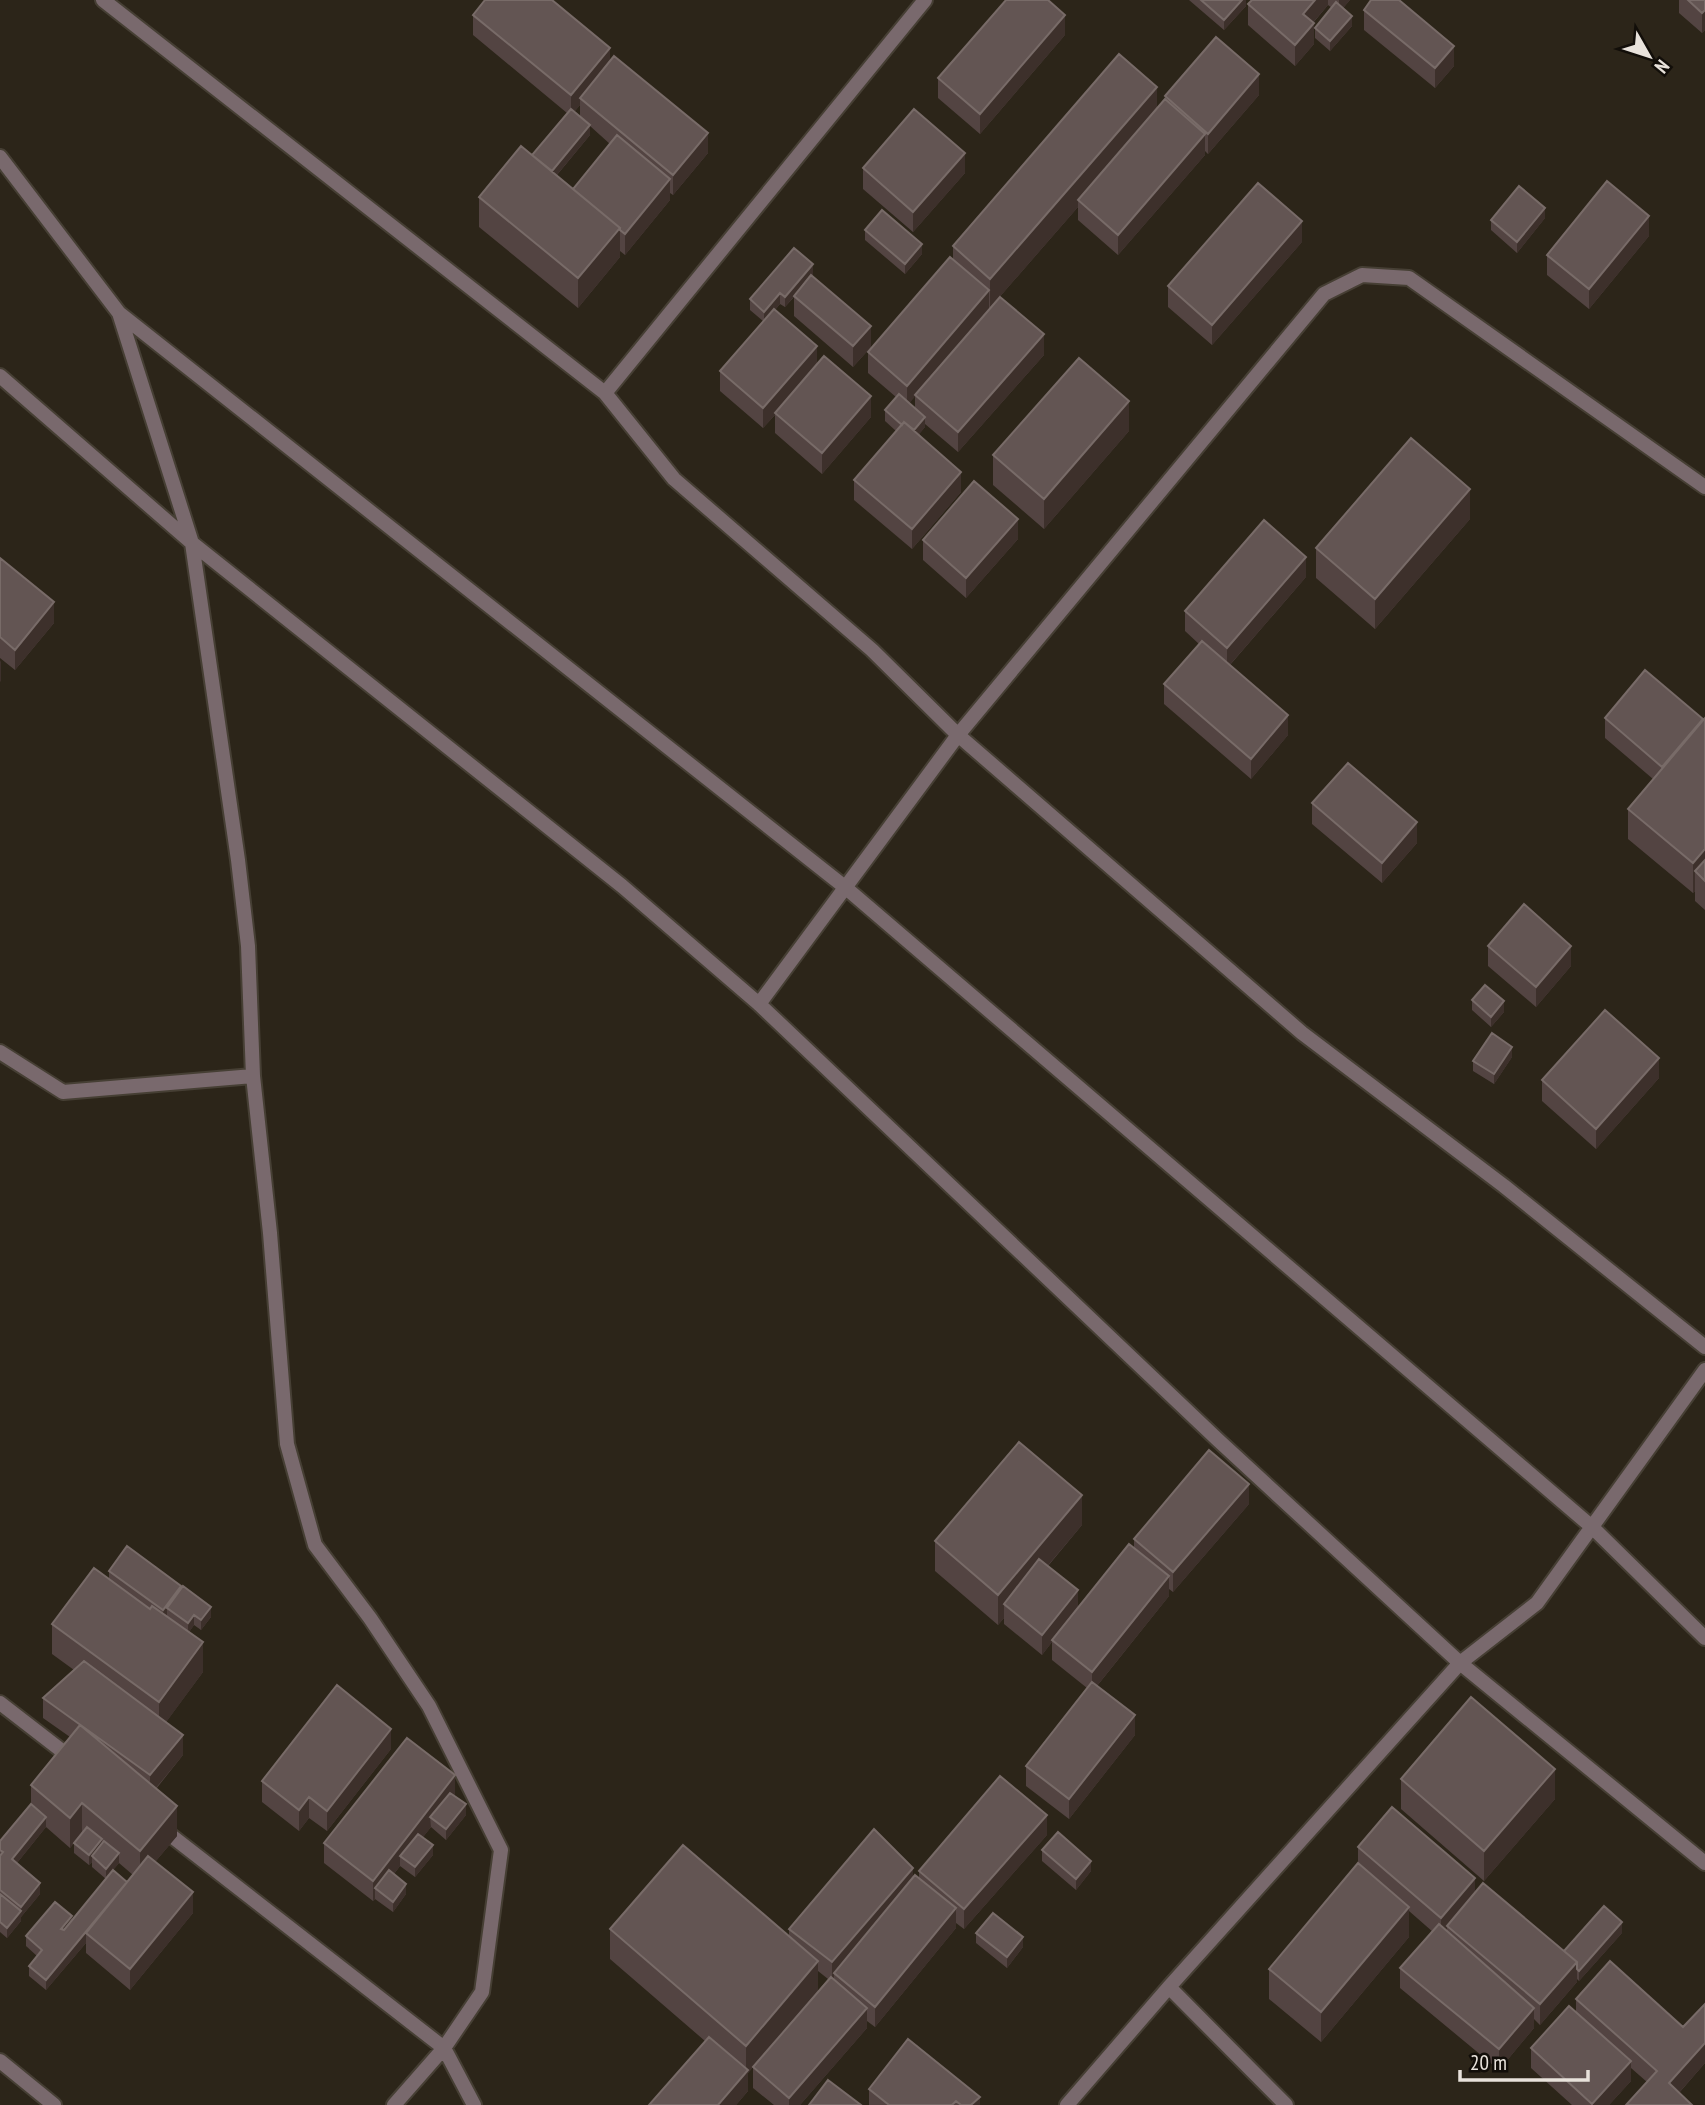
<svg xmlns="http://www.w3.org/2000/svg" width="1705" height="2105" viewBox="0 0 1705 2105" font-family="'PT Sans Narrow',sans-serif">
  <rect width="100%" height="100%" fill="#2c2519"/>
  <g fill="none" stroke-linecap="round" stroke-linejoin="round">
    <defs>
      <path id="minor" d="M103,0l502,393 69,86 198,171 86,85 344,298 202,153 201,161
        M0,157l119,156 73,230 46,317 10,86 5,130 17,157 17,211 28,101 55,73 59,88 72,144 -19,142 -38,56 30,57
        M119,313l727,575 746,639 113,111
        M0,376l192,167 430,343 137,118 459,436 242,223 245,200
        M605,393l320,-393
        M759,1004l199,-269 366,-441 38,-19 47,3 296,209
        M0,1052l63,40 190,-16
        M0,1703l75,58
        M160,1827l284,221 -50,57
        M1169,1987l117,118
        M0,2061l54,44
        M1067,2105l102,-118 291,-324 77,-60 168,-233"/>
    </defs>
    <use href="#minor" stroke="#463f34" stroke-width="18"/>
    <use href="#minor" stroke="#79696d" stroke-width="14"/>
  </g>
  <path fill="#534442" fill-rule="evenodd" d="M1189,0h57v6l-22,24z
    M1252,0h98l-7,8 9,18 -22,25 -15,-13v-10l17,-20 -4,-3 -15,18 1,21 -19,22 -47,-41v-21z
    M1679,0h26v30l-3,3 -23,-20z
    M1364,10l90,56 -19,22 -71,-58z
    M473,15l137,46 98,92 -35,42 -3,-2v7l-45,55 -5,-4v6l-42,51 -99,-81v-30l53,-42 35,-42 -94,-78zM580,105v12l-6,-5zM590,126l20,18 -37,45 -16,-14 33,-40z
    M1065,35l-85,99 -42,-36v-20z
    M1259,95l-51,59 -3,-3v4l-87,100 -40,-35v-13l-88,101h-1v2l55,45 -86,97 -33,-28v3l-6,7 42,58 -49,57 -58,-49v-20l42,-49 -11,-10v-11l11,-13 -28,-24v-21l85,-93v-13l204,-137 8,-10v-3zM915,396v12l-6,-5z
    M863,168l102,5 -52,59 -50,-43z
    M1545,218l-28,35 -26,-23v-10z
    M865,230l57,24 -17,20 -40,-34z
    M1649,236l-60,73 -42,-34v-20z
    M1302,242l-90,103 -44,-38v-21z
    M813,274l-1,2 59,71 -18,20 -59,-51v-19l-9,10 -5,-3 -5,6 42,54 54,53 -49,57 -47,-41v-18l-12,13 -43,-37v-20l43,-50 -13,-11v-11z
    M1129,431l-85,98 -51,-44v-30z
    M1470,519l-95,110 -59,-51v-30z
    M1018,539l-52,59 -43,-38v-20z
    M0,558l54,65 -39,47 -15,-12z
    M1306,577l-76,88 58,70 -37,44 -87,-75v-20l35,-40 -14,-13v-20z
    M1605,718l98,2 2,-2v192l-10,-9v-10l-2,2 -65,-54v-30l25,-30 -48,-41z
    M1312,803l105,40 -35,40 -70,-59z
    M1488,946l83,20 -35,41 -48,-41z
    M1472,1000l32,12 -13,15 -19,-17z
    M1512,1057l-18,27 -21,-13v-10z
    M1659,1078l-63,71 -54,-48v-21z
    M1249,1504l-76,88 -4,-3v7l-72,90 38,49 -66,84 -43,-33v-20l61,-78 -35,-28v-18l-10,13 -38,-31v-6l-6,7 -63,-54v-30l147,-16 -34,41 30,42 56,-60v-9z
    M109,1571l72,17 30,29 -10,13 -7,-5 -5,7 14,40 -37,50 17,33 -27,34 21,47 -22,26 38,51 -63,77 -44,-37v-10l-40,47 -17,-14v-10l8,-10 -11,-10v-10l46,-15 34,-42 -14,-12v-5l-3,3 -15,-12v-10l-4,5 -24,-21 -29,36 23,31 -19,23v4l-14,17 -7,-6v-91l31,-37v-19l39,-48 -27,-19v-20l31,-28 -22,-16v-30l57,-45zM119,1863l14,12 -6,7 -14,-12z
    M391,1749l-64,82 -18,-13 -10,13 -37,-29v-21z
    M1401,1779l154,20 -71,82 -83,-72z
    M455,1796l11,19 -20,25 -15,-13 -8,10 10,18 -18,22 -15,-11 -6,8 12,20 -13,18 -18,-13 -2,2 -49,-38v-20z
    M1047,1835l-83,94 -8,-6v5l-81,99 -8,-6v7l-67,77h-26l-21,-17v-21l75,-88 -10,-8v20l-70,82v18l-12,14h-87l56,-64 -95,-82v-30l179,7v-7l124,-50 6,-1v-7z
    M1358,1847l117,46 89,58 58,-18 -43,48 -2,-2v3l-37,43 -6,-6v9l-35,42 -99,-82v-20l33,-36 -24,-21v26l-88,105 -52,-43v-30l89,-105z
    M1042,1850l49,21 -15,19 -34,-29z
    M976,1933l47,14 -16,21 -31,-25z
    M1576,1999l107,28 22,-23v59l-26,30 -32,-11 -16,-14v13l-22,24h-37l-41,-37v-20l45,-36z
    M869,2089l111,16h-111z"/>
  <path fill="#3d302b" d="M1242,0h4v6l-22,24v-10z
    M1315,0h13v5l-25,29v-20z
    M1339,0h11l-11,13z
    M1705,10v20l-3,3v-20z
    M1065,15v20l-85,99v-20z
    M1352,16v10l-22,25v-10z
    M1314,23v21l-19,22v-21z
    M1454,46v20l-19,22v-20z
    M610,48v20l-30,30v7l-9,11v-21z
    M1259,74v21l-51,59v-20z
    M1157,87v29l-79,84v7l-88,101v-29z
    M590,125v10l-40,48v-10z
    M708,133v20l-35,42v-20z
    M1205,134v21l-87,100v-20z
    M965,153v20l-52,59v-20z
    M670,179v21l-45,55v-21z
    M1545,208v10l-28,35v-11z
    M1649,216v20l-60,73v-20z
    M1302,221v21l-90,103v-20z
    M620,228v29l-42,51v-30z
    M922,244v10l-17,20v-10z
    M813,264v10l-28,33v-10z
    M989,290v21l-82,95v-20z
    M780,293v11l-16,18v-10z
    M871,326v21l-18,20v-21z
    M1044,334v21l-86,97v-20z
    M817,346v21l-42,46v2l-12,13v-20z
    M871,396v21l-49,57v-21z
    M1129,401v30l-85,98v-30z
    M925,417v10l-14,17v-11z
    M961,472v20l-49,57v-20z
    M1470,489v30l-95,110v-30z
    M1018,519v20l-52,59v-20z
    M1306,557v20l-79,91v-20z
    M54,602v21l-39,47v-20z
    M1,660v21l-1,1v-20z
    M1288,715v20l-37,44v-20z
    M1703,719l-41,68v-20z
    M1417,822v21l-35,40v-20z
    M1705,849v29l-10,-7v20l-2,2v-30z
    M1571,946v20l-35,41v-20z
    M1504,1001v11l-13,15v-10z
    M1512,1047v10l-18,27v-10z
    M1659,1058v20l-63,71v-20z
    M1249,1484v20l-76,88v-20z
    M1082,1495v30l-72,85 -6,-6v14l-6,7v-30z
    M1169,1576v20l-77,96v-20z
    M181,1586v10l-14,12v7l-4,6v-11z
    M1078,1590v20l-26,30v2l-10,13v-20z
    M211,1607v10l-10,13v-10z
    M194,1615v10l-6,9v-11z
    M203,1642v30l-44,60v-30z
    M1135,1715v20l-66,84v-20z
    M391,1729v20l-64,82v-20z
    M183,1735v20l-33,40v-20z
    M1555,1769v30l-71,82v-30z
    M455,1775v21l-25,21 1,10 -26,33 -5,-4v10l-20,26 -5,-4v11l-2,2v-20z
    M309,1797v21l-10,13v-21z
    M82,1803v30l-12,15v-30z
    M466,1804v11l-20,25v-11z
    M177,1806v30l-37,44v-29z
    M1047,1815v20l-83,94v-20z
    M46,1817v10l-34,42v-10z
    M102,1839v10l-10,7v6l-3,3v-10z
    M433,1845v10l-18,22v-10z
    M119,1853v10l-13,16v-10z
    M1091,1861v10l-15,19v-11z
    M913,1868v20l-79,85v6l-2,3v-20z
    M1475,1878v20l-28,28v4l-6,8v-20z
    M127,1882l-41,51v10l-40,47v-10z
    M40,1883v11l-19,23v-10z
    M406,1884v10l-13,18v-10z
    M193,1892v21l-63,77v-21z
    M1409,1907v30l-88,105v-30z
    M956,1908v20l-81,99v-20z
    M21,1911v10l-14,17v-10z
    M72,1916v10l-11,13v-10z
    M1622,1922v11l-43,48v-10z
    M1023,1937v10l-16,21v-11z
    M818,1961v30l-70,82v18l-12,14h-18l28,-32v-27z
    M1577,1962v20l-37,43v-21z
    M867,2008v20l-67,77h-11v-7z
    M1534,2008v20l-35,42v-21z
    M1705,2043v20l-36,41v-21z
    M1631,2061v20l-22,24h-17z
    M980,2097v8h-9z"/>
  <path fill="#635553" stroke="#786b68" stroke-width="2" d="M485,0h67l58,48 -39,47 -98,-80z
    M1006,0h42l17,15 -85,99 -42,-36z
    M1201,0h41l-18,20z
    M1252,0h63l-12,14 11,9 -19,22 -47,-41z
    M1371,0h28l55,46 -19,22 -71,-58z
    M1688,0h17v10l-3,3z
    M1336,2l16,14 -22,25 -15,-13z
    M1216,37l43,37 -51,60 -43,-38z
    M1119,54l38,33 -167,192 -37,-33z
    M614,56l94,77 -35,42 -93,-77z
    M1165,99l40,35 -87,101 -40,-35z
    M571,109l19,16 -38,46 -20,-16z
    M914,109l51,44 -52,59 -50,-44z
    M617,135l53,44 -45,55 -5,-4v-2l-47,-39z
    M521,146l99,82 -42,50 -99,-81z
    M1607,181l42,35 -60,73 -42,-34z
    M1258,183l44,38 -90,104 -44,-39z
    M1519,186l26,22 -28,34 -26,-22z
    M882,210l40,34 -17,20 -40,-34z
    M794,248l19,16 -28,33 -5,-4 -16,19 -14,-13z
    M950,257l39,33 -82,96 -39,-34z
    M811,275l60,51 -18,20 -59,-50z
    M1000,297l44,37 -86,98 -43,-37z
    M774,309l43,37 -54,62 -43,-37z
    M824,356l47,40 -49,57 -47,-40z
    M1079,358l50,43 -85,98 -51,-44z
    M899,394l26,23 -11,13 -10,-8 -2,3 -17,-15z
    M904,422l57,50 -49,57 -58,-49z
    M1411,438l59,51 -95,110 -59,-51z
    M974,481l44,38 -52,59 -43,-38z
    M1264,520l42,37 -79,91 -42,-37z
    M0,558l54,44 -39,48 -15,-13z
    M1202,641l86,74 -37,44 -87,-75z
    M1645,670l58,49 -41,48 -57,-49z
    M1705,718v131l-12,14 -65,-54z
    M1348,763l69,59 -35,41 -70,-60z
    M1705,860v21l-10,-10z
    M1524,904l47,42 -35,41 -48,-41z
    M1485,985l19,16 -13,16 -19,-17z
    M1605,1010l54,48 -63,71 -54,-49z
    M1492,1033l20,14 -18,27 -21,-13z
    M1019,1442l63,53 -84,100 -63,-54z
    M1209,1450l40,34 -76,88 -39,-33z
    M1129,1544l40,32 -77,96 -40,-32z
    M127,1546l54,40 -18,24 -54,-39z
    M1039,1559l39,31 -36,45 -38,-31z
    M94,1568l56,41 2,-3 51,36 -44,60 -107,-78z
    M183,1586l28,21 -10,13 -7,-5 -6,8 -21,-15z
    M84,1661l99,74 -33,40 -107,-77z
    M1092,1682l43,33 -66,84 -43,-33z
    M337,1685l54,44 -64,82 -18,-14 -10,13 -37,-29z
    M1471,1697l84,72 -71,82 -83,-72z
    M80,1725l97,81 -37,45 -58,-48 -12,15 -39,-33z
    M407,1738l48,37 -82,106 -49,-38z
    M1000,1776l47,39 -83,94 -45,-38z
    M450,1793l16,11 -20,25 -16,-12z
    M31,1804l15,13 -34,42 28,24 -19,24 -21,-17v-34l3,-4 -3,-2v-9z
    M1392,1807l83,71 -34,40 -83,-71z
    M87,1827l15,12 -13,16 -15,-12z
    M874,1829l39,39 -81,94 -43,-33z
    M1058,1832l33,29 -15,18 -34,-29z
    M418,1834l15,11 -18,22 -15,-11z
    M104,1841l15,12 -13,16 -14,-13z
    M683,1845l135,116 -72,85 -136,-117z
    M148,1856l45,36 -63,77 -44,-36z
    M1358,1863l51,44 -88,105 -52,-43z
    M113,1870l14,12 -81,98 -17,-14 13,-16 -16,-14 29,-34 17,14 -11,13 3,1z
    M389,1870l17,14 -13,18 -18,-14z
    M915,1875l41,33 -81,99 -41,-34z
    M1483,1883l94,79 -37,42 -93,-78z
    M0,1894l21,17 -14,17 -7,-6z
    M1604,1906l18,16 -43,49 -2,-2v-7l-13,-11z
    M993,1913l30,24 -16,20 -31,-24z
    M1439,1924l95,84 -35,41 -99,-81z
    M1610,1961l73,66 22,-23v39l-36,40 23,22h-66l31,-34 -81,-72z
    M831,1977l36,31 -78,90 -36,-31z
    M1569,2006l62,55 -39,43 -61,-56z
    M709,2037l39,33 -30,35h-69z
    M908,2039l72,58 -9,8h-10l-5,-4 -4,4h-63l-20,-16z
    M828,2080l33,25h-52z"/>
  <g transform="translate(1649 56) rotate(129)" stroke="#120e09" stroke-width="5" paint-order="stroke">
  <path d="M0-5L12 26L0 18L-12 26Z" fill="#e8e2db"/>
  <text y="-10" font-size="19" font-weight="bold" text-anchor="middle" fill="#e8e2db">N</text>
  </g>
  <path d="M1460 2070v10h128v-10" fill="none" stroke="#e8e2db" stroke-width="3.5"/>
  <text x="1470" y="2070" font-size="21" fill="#e8e2db" stroke="#120e09" stroke-width="5" paint-order="stroke">20 m</text>
</svg>
